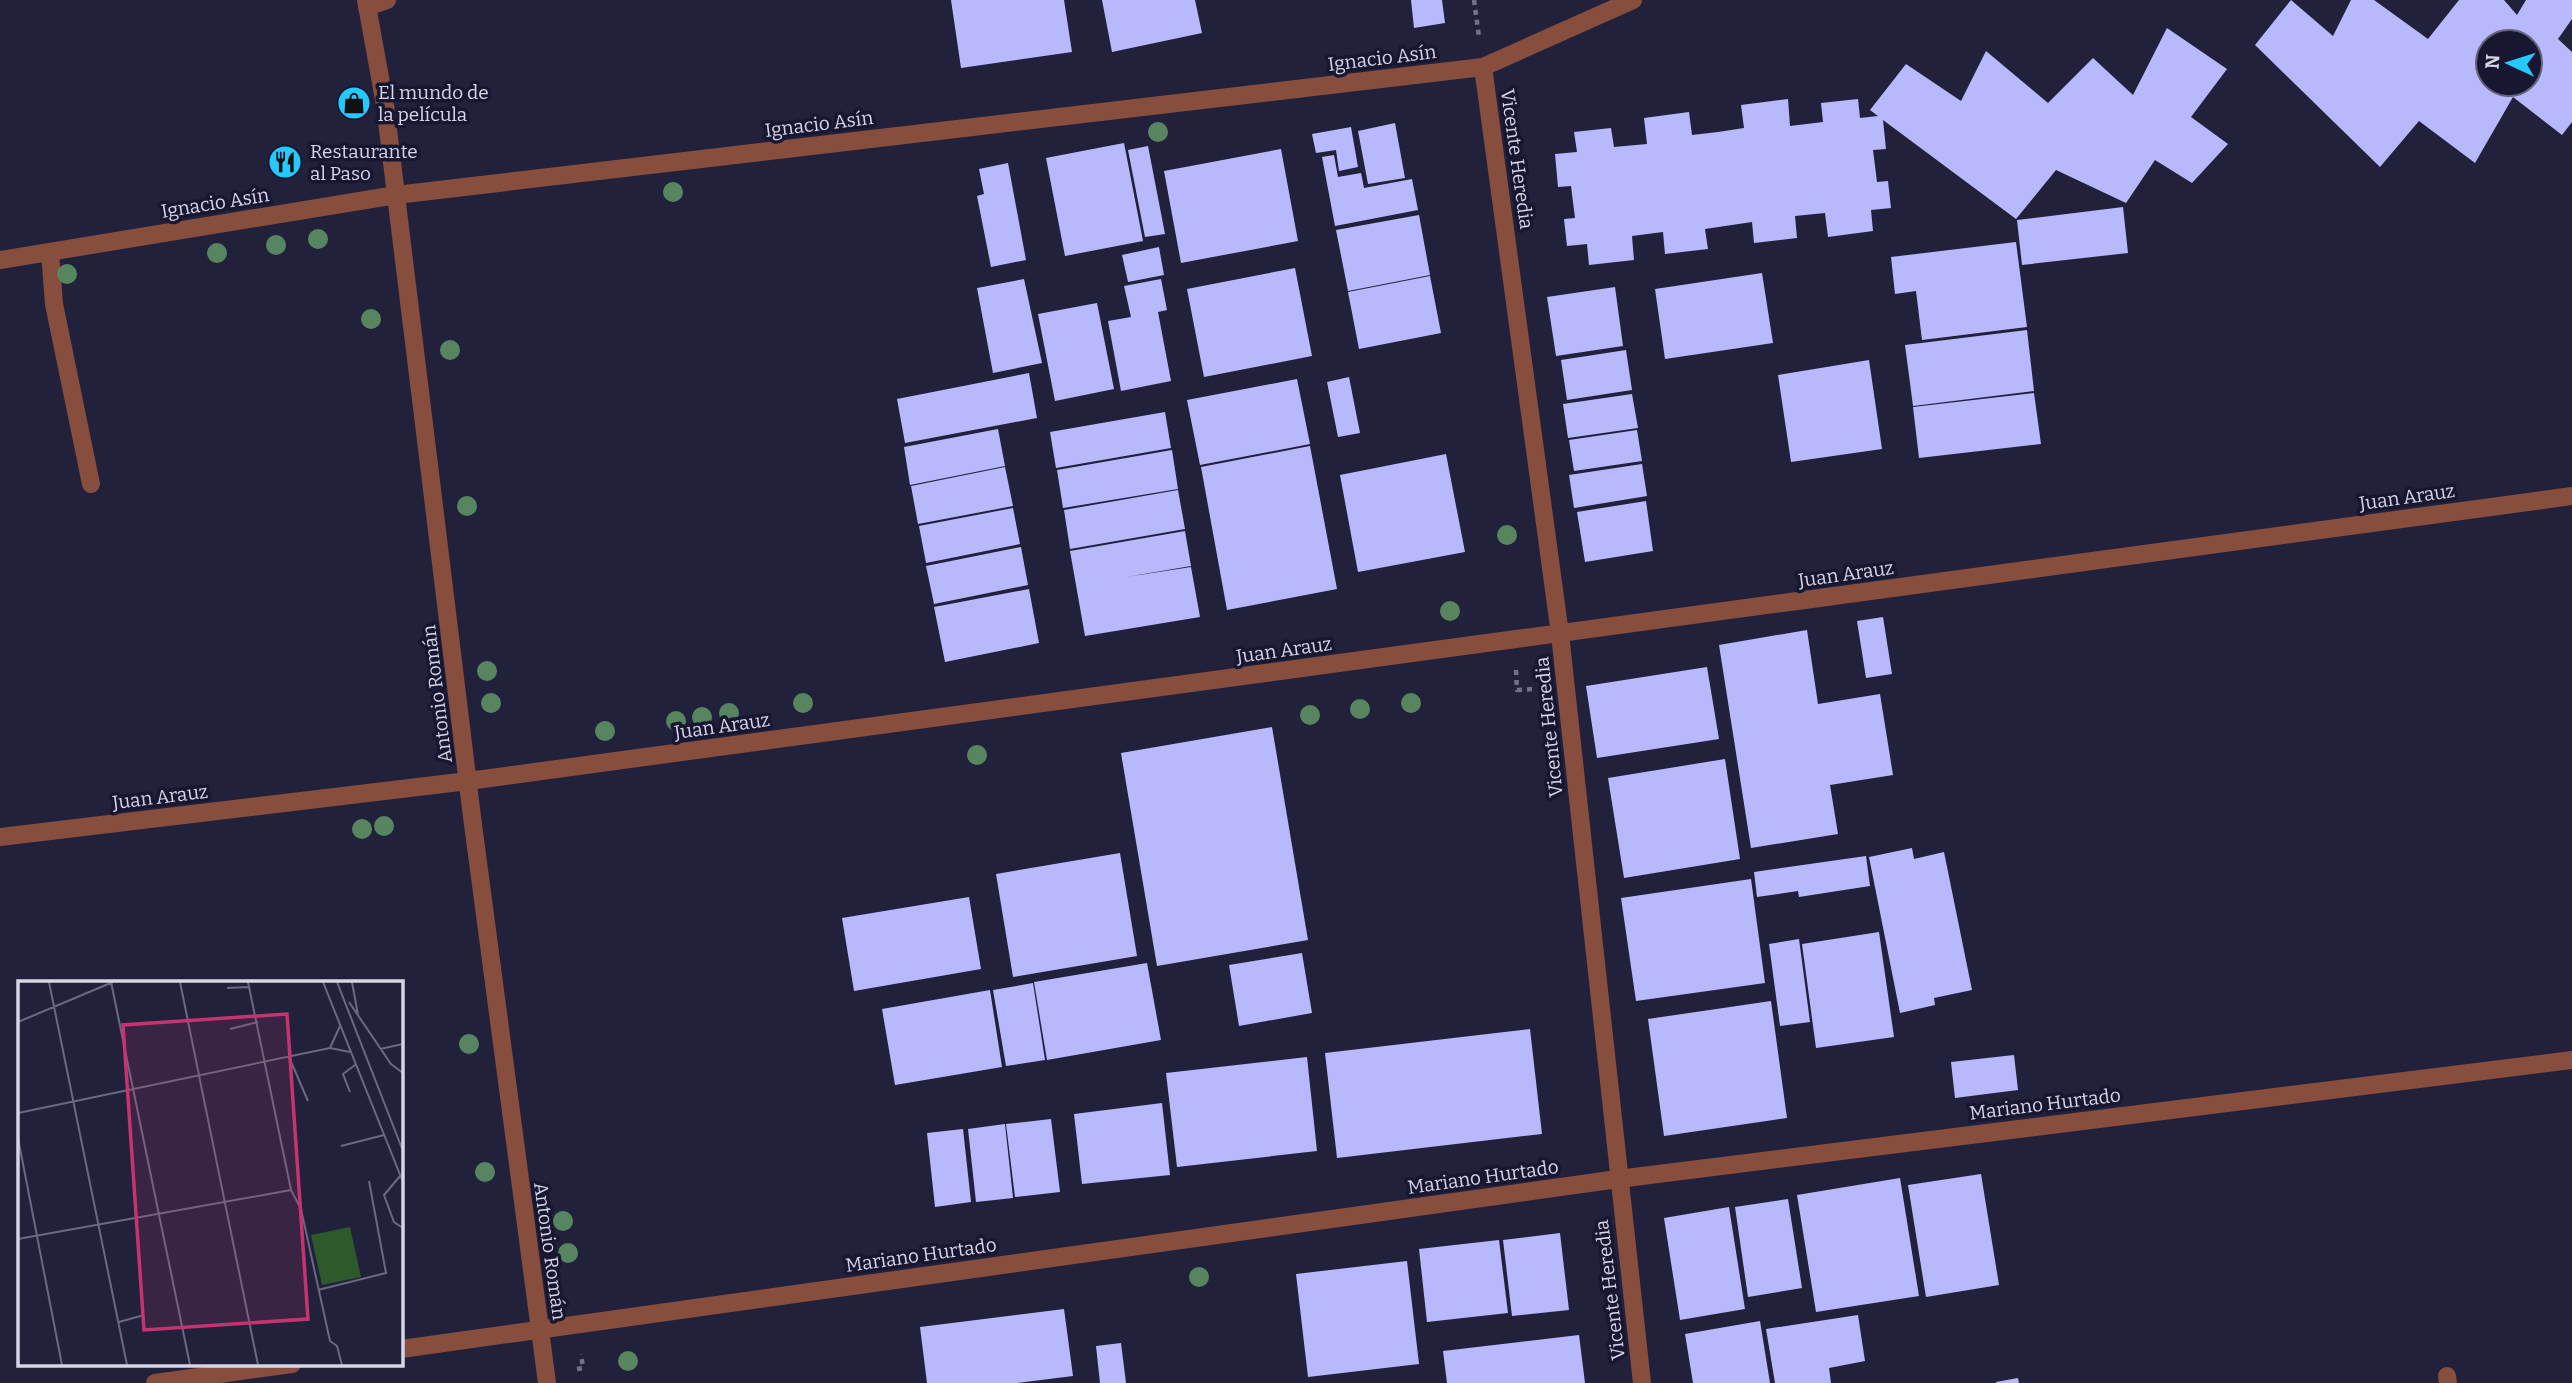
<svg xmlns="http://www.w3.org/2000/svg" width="2572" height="1383" viewBox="0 0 2572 1383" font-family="Bitter,serif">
  <rect width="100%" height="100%" fill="#22213c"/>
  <path fill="#b8b9fd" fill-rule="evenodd" d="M951,0h113l8,52 -111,16z
    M1102,0h93l7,33 -90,19z
    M1411,0h31l3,23 -31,5z
    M2291,0l42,36 18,-36h23l54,39 31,-39h45l13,15 9,-15h46v19l-14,20 14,13v70l-10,13 -49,-38 -38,66 -56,-42 -39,46 -125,-122zM2488,42h42v42h-42z
    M2167,28l60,41 -36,48 37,27 -36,39 -37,-23 -29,43 -70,-33 -40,49 -133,-99 3,29 -13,1 4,32 11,-1 3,27 -20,2 2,21 -45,6 -3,-24 -30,3 2,22 -43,5 -2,-21 -47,7 3,20 -43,5 -2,-22 -31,4 2,24 -45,5 -2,-21 -20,2 -3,-27 11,-1 -4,-32 -13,1 -3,-33 22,-2 -3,-20 37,-4 3,19 33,-3 -3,-26 45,-6 3,23 26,-3 26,-4 -3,-23 47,-6 2,27 33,-4 -2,-19 37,-4 2,19 18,-2 -8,-6 36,-46 55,37 25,-50 62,52 45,-45 40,37z
    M1395,123l10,55 -37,6 -10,-53z
    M1351,127l7,40 -19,4 -3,-21 -20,3 -4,-19z
    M1124,143l19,98 -78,15 -19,-98z
    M1148,146l17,88 -20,3 -17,-87z
    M1281,149l17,92 -117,22 -17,-92z
    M1334,155l4,22 23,-4 3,15 48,-9 6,31 -83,16 -13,-69z
    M1008,163l18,97 -35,7 -14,-71 7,-2 -5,-25z
    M2123,207l5,46 -106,12 -5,-45z
    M1419,215l11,60 -82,16 -12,-61z
    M2016,242l11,85 -105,13 -6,-49 -21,3 -4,-37z
    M1159,247l5,28 -36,7 -6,-27z
    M1295,268l17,88 -108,21 -17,-88z
    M1762,273l11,70 -108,16 -10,-70z
    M1430,276l11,57 -82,16 -11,-57z
    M1024,279l18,84 -49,10 -16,-85z
    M1161,279l6,31 -9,2 13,69 -50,10 -13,-70 23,-4 -7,-31z
    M1615,287l8,59 -67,10 -9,-59z
    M1097,303l17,86 -59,12 -17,-87z
    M2027,330l7,61 -121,15 -8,-61z
    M1626,350l6,40 -65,10 -6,-40z
    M1869,360l13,89 -91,13 -13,-87z
    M1029,373l8,45 -132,25 -8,-44z
    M1349,377l11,56 -22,4 -11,-55z
    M1297,379l13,65 -110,21 -13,-65z
    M2034,393l7,51 -122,14 -6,-51z
    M1632,394l6,34 -70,10 -5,-34z
    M1165,412l6,36 -115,20 -6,-36z
    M998,429l7,37 -95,19 -6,-38z
    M1637,430l5,31 -68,10 -5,-31z
    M1310,446l27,143 -110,21 -26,-143z
    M1172,450l6,39 -115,19 -6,-38z
    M1446,454l19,98 -107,20 -18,-97z
    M1642,464l5,32 -73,12 -5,-33z
    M1005,467l8,39 -95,18 -7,-38z
    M1178,490l7,39 -115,20 -6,-39z
    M1646,501l7,50 -68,11 -8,-50z
    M1013,508l7,36 -94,19 -7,-37z
    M1185,531l6,35 -65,11 65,-10 9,50 -115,19 -15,-85z
    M1021,547l7,38 -94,19 -8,-38z
    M1029,589l10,54 -94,19 -11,-55z
    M1883,617l9,57 -26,4 -9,-57z
    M1807,630l11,74 62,-10 13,81 -63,10 8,49 -87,14 -32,-203z
    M1707,667l12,72 -122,19 -11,-72z
    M1272,727l36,213 -151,26 -36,-213z
    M1725,759l15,100 -116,19 -16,-100z
    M1912,848l2,11 30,-7 28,138 -38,8 1,7 -35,8 -31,-156z
    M1120,853l17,103 -124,21 -17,-103z
    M1866,856l4,30 -71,11 -1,-6 -41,6 -3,-25z
    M1751,879l14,104 -129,18 -15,-103z
    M969,897l12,72 -127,22 -12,-73z
    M1879,932l15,105 -78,11 -14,-104z
    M1799,939l11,83 -30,4 -11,-82z
    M1302,953l10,60 -73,13 -10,-61z
    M1147,963l14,77 -114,20 -13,-78z
    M1033,983l12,77 -39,6 -13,-76z
    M990,990l12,77 -107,18 -13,-76z
    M1771,1001l16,117 -123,18 -16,-117z
    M1530,1029l12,105 -205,24 -12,-105z
    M2014,1055l4,35 -63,8 -4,-36z
    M1307,1057l10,94 -140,16 -11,-94z
    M1162,1103l8,72 -88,9 -8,-70z
    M1051,1119l9,73 -45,5 -9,-73z
    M1005,1124l8,74 -37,4 -8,-73z
    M963,1129l8,73 -36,5 -8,-74z
    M1981,1174l18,111 -73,12 -18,-112z
    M1900,1178l19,118 -103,16 -19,-117z
    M1788,1199l14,89 -54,9 -13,-90z
    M1729,1207l16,102 -65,11 -16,-102z
    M1560,1233l9,77 -57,6 -9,-76z
    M1499,1240l9,73 -81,9 -8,-73z
    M1407,1261l12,103 -111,13 -12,-103z
    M1064,1309l9,67 -56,7h-90l-7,-56z
    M1858,1315l7,46 -36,7 2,15h-56l-9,-54z
    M1760,1321l10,62h-77l-8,-49z
    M1579,1335l6,48h-138l-4,-32z
    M1121,1343l5,40h-26l-4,-37z
    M2018,1378l1,5h-23v-1z"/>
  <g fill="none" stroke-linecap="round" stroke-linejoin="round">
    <path stroke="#717188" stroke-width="4.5" stroke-dasharray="5 5" stroke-linecap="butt" d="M1474,0l5,37
      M1516,670l1,20 17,-1
      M577,1369l6,-1 -2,-14"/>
    <path stroke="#874e3e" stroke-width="18" d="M367,7l20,-7
      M1483,67l150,-67
      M50,252l4,52 37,180"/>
    <path stroke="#874e3e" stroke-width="18" d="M366,0l19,105 87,712 75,566
      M0,260l396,-65 1087,-128 77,567 82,749
      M0,837l468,-56 2104,-285
      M401,1349l1217,-170 954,-119
      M2447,1376l1,7
      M155,1383l137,-19"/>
  </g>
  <g fill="#57855f">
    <circle cx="1158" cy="132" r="10"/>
    <circle cx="673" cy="192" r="10"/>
    <circle cx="318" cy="239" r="10"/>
    <circle cx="276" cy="245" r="10"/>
    <circle cx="217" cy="253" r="10"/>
    <circle cx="67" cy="274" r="10"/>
    <circle cx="371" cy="319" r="10"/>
    <circle cx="450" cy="350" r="10"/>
    <circle cx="467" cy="506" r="10"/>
    <circle cx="1507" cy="535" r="10"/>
    <circle cx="1450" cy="611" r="10"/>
    <circle cx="487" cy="671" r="10"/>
    <circle cx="491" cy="703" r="10"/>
    <circle cx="803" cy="703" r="10"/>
    <circle cx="1411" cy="703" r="10"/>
    <circle cx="1360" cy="709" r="10"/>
    <circle cx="729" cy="713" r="10"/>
    <circle cx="1310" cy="715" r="10"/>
    <circle cx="702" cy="717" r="10"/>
    <circle cx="676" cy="721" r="10"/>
    <circle cx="605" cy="731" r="10"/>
    <circle cx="977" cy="755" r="10"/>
    <circle cx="384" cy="826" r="10"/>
    <circle cx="362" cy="829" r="10"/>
    <circle cx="469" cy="1044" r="10"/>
    <circle cx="485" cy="1172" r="10"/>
    <circle cx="563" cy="1221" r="10"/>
    <circle cx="568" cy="1253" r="10"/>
    <circle cx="1199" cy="1277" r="10"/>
    <circle cx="628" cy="1361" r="10"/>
  </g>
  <defs>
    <symbol id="shop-disc" viewBox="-11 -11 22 22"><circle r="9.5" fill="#26c9fe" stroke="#181731"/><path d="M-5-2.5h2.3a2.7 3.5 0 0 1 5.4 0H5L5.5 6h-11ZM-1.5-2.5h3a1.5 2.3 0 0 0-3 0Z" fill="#111"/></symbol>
    <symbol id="restaurant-disc" viewBox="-11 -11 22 22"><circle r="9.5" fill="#26c9fe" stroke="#181731"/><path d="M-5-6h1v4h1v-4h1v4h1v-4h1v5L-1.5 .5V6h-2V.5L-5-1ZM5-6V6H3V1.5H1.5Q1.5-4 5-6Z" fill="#111"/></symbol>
  </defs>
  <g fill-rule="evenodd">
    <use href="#shop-disc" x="335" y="84" width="38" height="38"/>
    <use href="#restaurant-disc" x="266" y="143" width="38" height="38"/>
  </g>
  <g text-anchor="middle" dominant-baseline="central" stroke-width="7" stroke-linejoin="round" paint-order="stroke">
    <g font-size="19" fill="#d5d6e8" stroke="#181731">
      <text transform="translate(1382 58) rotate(-7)">Ignacio Asín</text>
      <text transform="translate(819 124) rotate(-7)">Ignacio Asín</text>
      <text transform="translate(1517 159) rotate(82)">Vicente Heredia</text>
      <text transform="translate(215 203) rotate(-9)">Ignacio Asín</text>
      <text transform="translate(2407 497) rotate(-8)">Juan Arauz</text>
      <text transform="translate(1846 574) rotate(-8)">Juan Arauz</text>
      <text transform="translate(1284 650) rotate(-8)">Juan Arauz</text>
      <text transform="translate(437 694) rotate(-97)">Antonio Román</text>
      <text transform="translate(722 726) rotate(-8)">Juan Arauz</text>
      <text transform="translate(1549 727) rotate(-96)">Vicente Heredia</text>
      <text transform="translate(160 797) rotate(-7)">Juan Arauz</text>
      <text transform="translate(2045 1104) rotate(-7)">Mariano Hurtado</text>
      <text transform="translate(1483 1177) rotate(-8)">Mariano Hurtado</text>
      <text transform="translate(550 1251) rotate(82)">Antonio Román</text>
      <text transform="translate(921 1255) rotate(-8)">Mariano Hurtado</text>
      <text transform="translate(1610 1290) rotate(-97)">Vicente Heredia</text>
    </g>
    <g font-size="19" fill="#d5d6e8" stroke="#181731" text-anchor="start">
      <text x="378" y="92">El mundo de<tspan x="378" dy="22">la película</tspan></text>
      <text x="310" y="151">Restaurante<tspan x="310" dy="22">al Paso</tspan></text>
    </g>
  </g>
  <g transform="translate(18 981)">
    <rect width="385" height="385" fill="#22213c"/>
    <path d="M332,246l11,50 -39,8 -11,-50z" fill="#2e5a2b"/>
    <path fill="none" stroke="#6a6981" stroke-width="2" d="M31,1l78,383M93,1l79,383M162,1l78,383M230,1l43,208 10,19 29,132 7,5 5,19M305,1l80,200M319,1l66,169M334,1l6,33M209,7l22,-1M331,21l42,62 12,9M0,41l95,-40M212,48l28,-7M312,67l10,-22M362,68l23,-5M271,76l19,44M332,111l-7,-18 12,-9M0,132l312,-65 20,4M0,157l44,227M323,165l43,-11M383,194l-17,20 10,27 9,6M0,258l273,-49M300,309l68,-17 -17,-92M101,341l25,-7"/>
    <path fill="#c53470" fill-opacity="0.15" stroke="#c53470" stroke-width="3.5" d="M269,33l21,305 -164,11 -21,-305z"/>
    <rect width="385" height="385" fill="none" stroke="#d5d6e8" stroke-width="3.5"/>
  </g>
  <g transform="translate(2509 63) rotate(274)"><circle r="33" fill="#181731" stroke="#64637a" stroke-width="2"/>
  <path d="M0-5L12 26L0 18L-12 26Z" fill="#26c9fe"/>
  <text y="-10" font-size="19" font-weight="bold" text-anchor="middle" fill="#d5d6e8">N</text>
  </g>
</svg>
